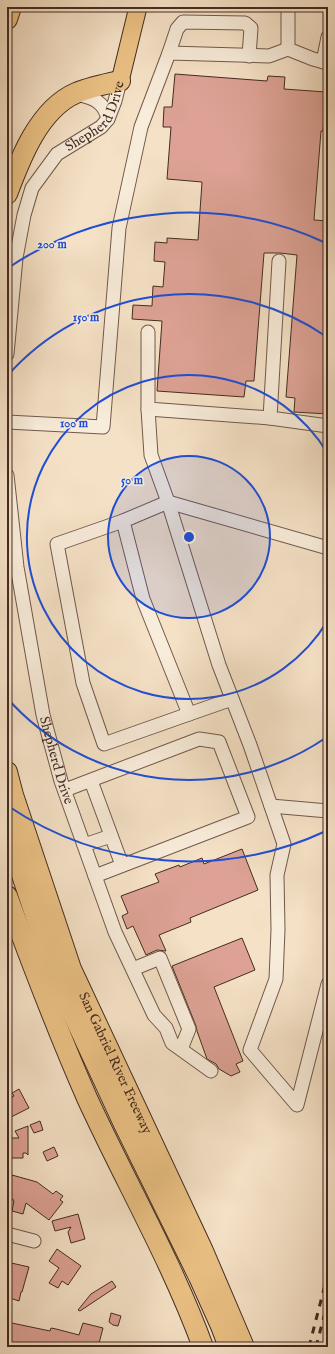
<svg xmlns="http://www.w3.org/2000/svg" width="335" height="1354" viewBox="0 0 335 1354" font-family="'IM FELL English',serif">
  <rect width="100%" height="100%" fill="#f5e1c6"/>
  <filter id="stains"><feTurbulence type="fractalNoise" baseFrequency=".005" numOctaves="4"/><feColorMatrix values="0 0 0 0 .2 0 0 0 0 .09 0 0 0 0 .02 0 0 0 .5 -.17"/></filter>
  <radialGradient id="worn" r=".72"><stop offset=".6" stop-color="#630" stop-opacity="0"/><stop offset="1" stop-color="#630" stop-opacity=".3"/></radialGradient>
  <path fill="#dda295" stroke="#432c22" d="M175,74l92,7 1,-5 17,1 -1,12 42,3 -3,39h-2l-7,89 14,1v193l-34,-2 1,-14 -9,-1 11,-142 -17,-2h-16l-10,128h-8l-2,16 -87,-6 5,-70 -30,-2 1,-14 19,1 1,-20 10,1 2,-25 -11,-1 1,-19 12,1v-5l31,2 4,-58 -35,-3 4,-52h-8l1,-20h8z
    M242,849l16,41 -68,28 1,4 -32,13 7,16 -9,-1 -11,5 -13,-29 -6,3 -5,-13 6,-3 -7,-17 38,-14 -4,-8 24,-9 1,2 22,-9 2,6z
    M242,938l13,32 -41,17 29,74 -7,3 4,8 -9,4 -12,-7 -3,-5 -9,-5 -10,-28 -1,-5 -24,-60z
    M19,1089l10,19 -22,11v-19l7,-4 -2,-3z
    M40,1121l3,9 -9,3 -4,-8z
    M28,1126v29l-2,-2h-3v5h-16v-20h12l-4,-7z
    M54,1147l4,9 -11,5 -4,-9z
    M12,1175l25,7 16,12 3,-3 7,5 -3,4 3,2 -14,18 -23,-17 -3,11 -11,-3 2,-10h-1v-2l-6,-1v-3z
    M78,1214l7,25 -14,4 -3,-11 3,-5 -16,4 -3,-10z
    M57,1249l24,17 -13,19 -6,-4 -4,7 -9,-5 10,-15 -10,-7z
    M7,1262l22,5 -7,25h-1l-2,9 -12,-4z
    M112,1281l4,6 -36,24 -2,-1 13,-16z
    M111,1313l10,3 -3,10 -5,-1 -4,-3z
    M7,1322l43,9 1,-3 5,1 23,6 4,-12 20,5 -5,19h-91z"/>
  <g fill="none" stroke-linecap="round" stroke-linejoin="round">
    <defs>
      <g id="minor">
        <path d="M288,7v42l25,10 15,4"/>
        <path d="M169,53l8,-24 6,-7 62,1 6,5 -2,28"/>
        <path d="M323,62l5,-25"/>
        <path d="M77,94c16,4 27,7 31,25"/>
        <path d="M279,261l-9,157 58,8"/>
        <path d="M148,332v77l122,9"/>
        <path id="s1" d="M7,354l9,-96 8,-43 8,-27 25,-34 44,-27 7,-8 7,-18 5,-20"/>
        <path d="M148,409l3,46 17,47 51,163 31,80 34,99 -7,31 1,55 -2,49 -26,71 47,55 31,-121"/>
        <path d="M7,422l96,5 16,-199 22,-101 28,-74 100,3 19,-7"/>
        <path id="s2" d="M7,475l10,92 26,148 18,66 54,151 39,83 12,13 6,15 39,28"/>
        <path d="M123,521l-66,23 26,139 21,61 85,-30"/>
        <path d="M232,699l-43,15 -46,-115 -20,-78 45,-19 160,46"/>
        <path d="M91,781l31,84"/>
        <path d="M65,790l134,-51 20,3 29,75 -153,59"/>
        <path d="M271,806l57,5"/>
        <path d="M84,845l27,-9"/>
        <path d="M133,969l27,-11 29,71 -8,20"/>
        <path d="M7,1234l27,7"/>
      </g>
      <path id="major" d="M120,81l18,-74"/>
      <g id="highway">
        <path d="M7,19l4,-12"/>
        <path d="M7,194c13,-35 32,-85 69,-101 14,-6 29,-9 44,-12"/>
        <path id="s3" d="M7,772l6,23 58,174 132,282 41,96"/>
        <path d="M7,830l32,96 22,62 62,134 76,155 22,49 8,21"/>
        <path d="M7,896c25,68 51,136 80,202 38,83 85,164 116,249"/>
      </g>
    </defs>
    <use href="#minor" stroke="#70594b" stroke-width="15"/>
    <use href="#major" stroke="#432c22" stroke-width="19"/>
    <use href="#highway" stroke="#432c22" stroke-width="22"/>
    <use href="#minor" stroke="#f8ecda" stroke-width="13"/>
    <use href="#major" stroke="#eac083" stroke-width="17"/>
    <use href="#highway" stroke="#eac083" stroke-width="20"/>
    <path stroke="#432c22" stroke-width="3" stroke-dasharray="7 7" stroke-linecap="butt" d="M309,1347l19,-74
      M316,1347l12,-46"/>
  </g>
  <circle cx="189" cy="537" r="81" fill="#1d4ed8" fill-opacity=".12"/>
  <g fill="none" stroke="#1d4ed8" stroke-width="2">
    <circle cx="189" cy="537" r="81"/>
    <path d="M328 620A162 162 0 1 1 328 454"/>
    <path d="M327 737A243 243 0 0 1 7 698M7 376A243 243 0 0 1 327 337"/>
    <path d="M326 831A324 324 0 0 1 8 806M8 268A324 324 0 0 1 326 243"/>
  </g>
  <g text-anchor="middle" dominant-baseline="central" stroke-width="3" stroke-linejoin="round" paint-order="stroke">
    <g font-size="14" fill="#432c22" stroke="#f8ecda">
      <text stroke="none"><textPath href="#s1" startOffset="267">Shepherd Drive</textPath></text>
      <text stroke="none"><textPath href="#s2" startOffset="290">Shepherd Drive</textPath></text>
      <text stroke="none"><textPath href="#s3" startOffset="311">San Gabriel River Freeway</textPath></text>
    </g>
  </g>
  <circle cx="189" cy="537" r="6" fill="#1d4ed8" stroke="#f8ecda" stroke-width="2"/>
  <g font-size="12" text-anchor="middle" font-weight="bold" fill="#1d4ed8" stroke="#f8ecda" stroke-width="3" stroke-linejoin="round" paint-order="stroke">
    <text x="52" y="248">200 m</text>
    <text x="86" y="321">150 m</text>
    <text x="74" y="427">100 m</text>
    <text x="132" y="484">50 m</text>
  </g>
  <rect width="335" height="1354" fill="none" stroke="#f5e1c6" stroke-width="24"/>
  <rect x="8" y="8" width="319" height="1338" fill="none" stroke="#432c22" stroke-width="2"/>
  <rect x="12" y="12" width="311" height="1330" fill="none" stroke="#432c22"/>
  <rect width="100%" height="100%" filter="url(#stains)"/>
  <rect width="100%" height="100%" fill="url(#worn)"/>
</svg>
